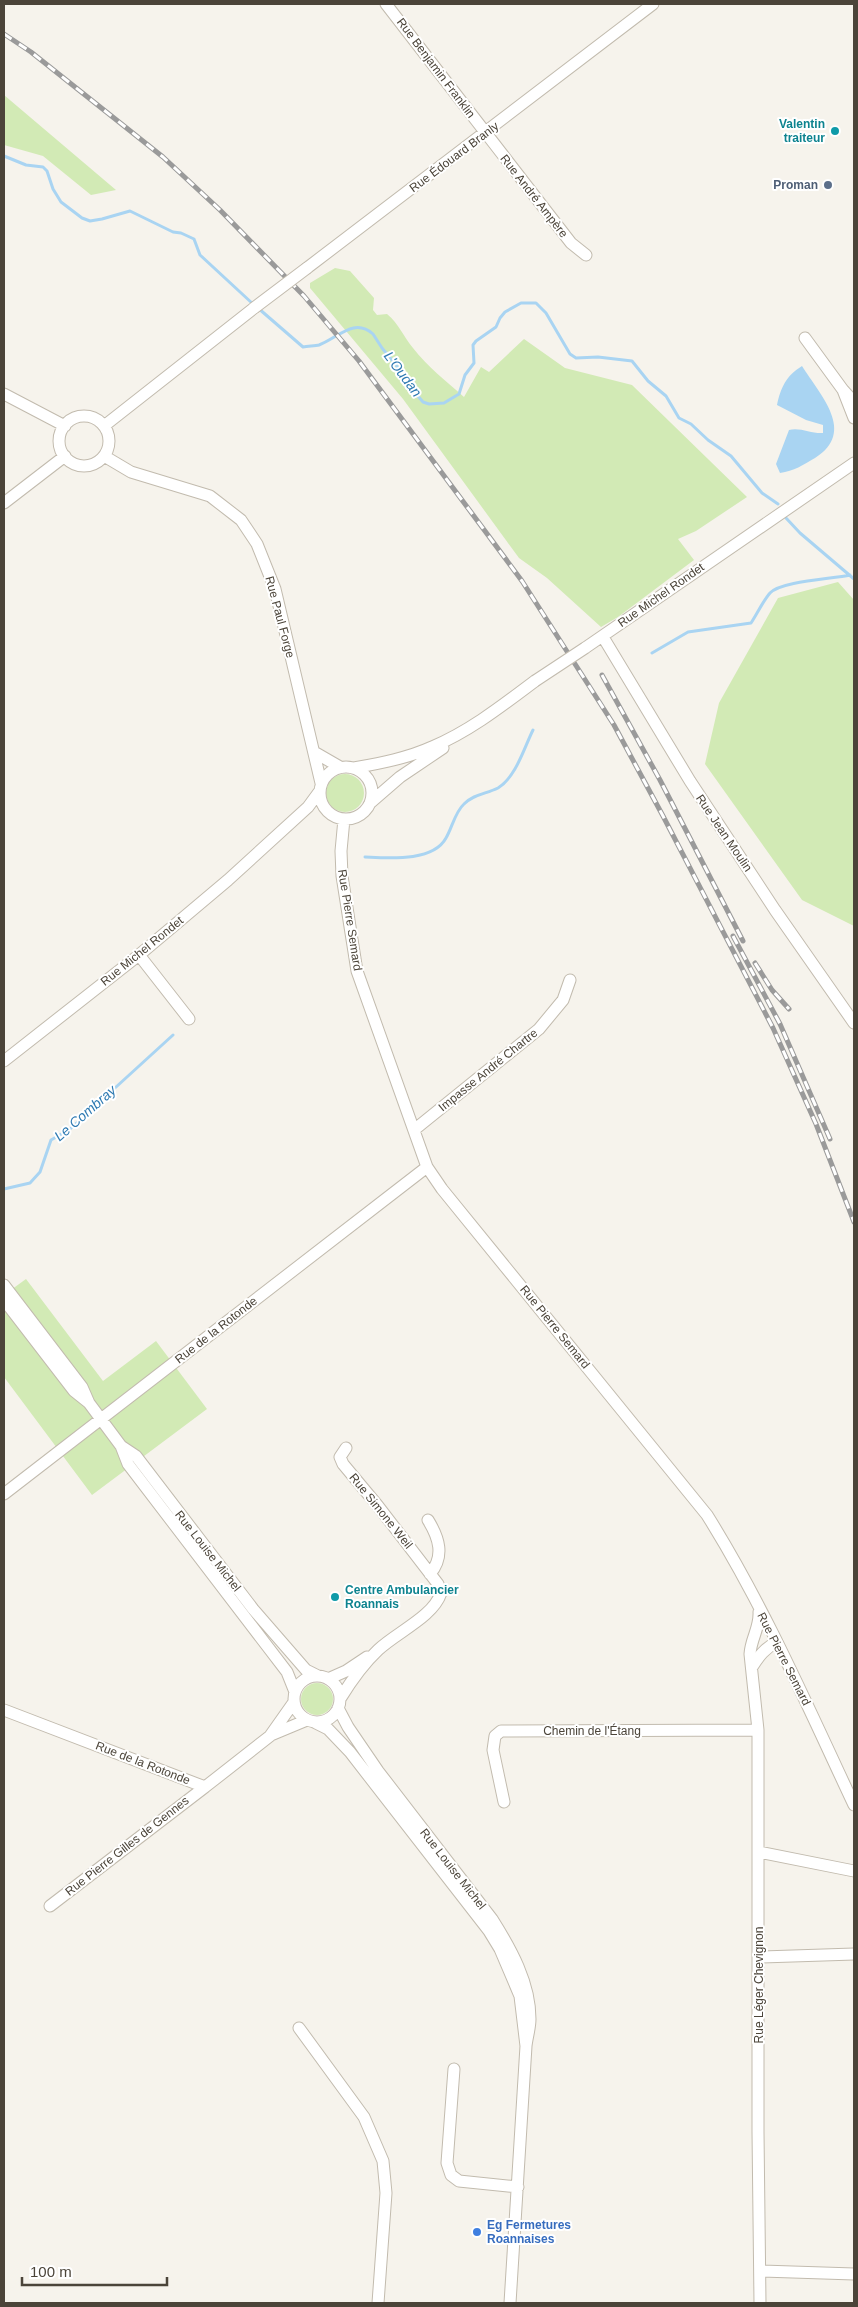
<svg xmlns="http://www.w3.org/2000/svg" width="858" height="2307" viewBox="0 0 858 2307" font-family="Arial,sans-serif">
  <rect width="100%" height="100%" fill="#f6f3ec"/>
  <path fill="#d2eab5" d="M4,95l112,95 -25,5 -48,-39 -39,-11z
    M335,268l15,3 24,27 -1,12 4,5 10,-1c12,10 16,22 26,34 15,19 33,33 51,49l17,-30 8,5 35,-33 41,29 67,17 115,112 -51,34 -18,8 16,21 -76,57 -17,10 -54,-49 -28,-20 -116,-159 -93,-111v-5z
    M838,582l16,18v326l-52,-26 -97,-136 14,-61 59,-105z
    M326 793a19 19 0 1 1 38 0a19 19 0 1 1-38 0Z
    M26,1279l77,102 53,-40 51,68 -115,86 -88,-118v-82z
    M301 1699a16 16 0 1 1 32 0a16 16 0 1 1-32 0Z"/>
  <path fill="#a9d4f2" d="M802,366c18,29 55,66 13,92 -12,7 -21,13 -35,15l-4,-9 13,-34c11,-3 23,4 34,3v-8l-17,-5 -29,-15c4,-18 9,-29 25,-39z"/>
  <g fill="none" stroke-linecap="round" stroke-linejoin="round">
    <path stroke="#a9d4f2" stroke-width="3" d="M4,156l22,9 17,2 4,4 6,18 8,13 21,16 8,3 12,-2 28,-8 43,21 8,1 13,6 6,16 53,49
      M258,308l45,39c5,-1 12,-1 16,-2 19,-7 35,-28 54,-11l9,14 23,28 8,6 4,13 6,7 6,2 15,-1 15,-9 6,-19 9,-12 -1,-18 3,-4 20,-14 4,-9 5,-6 16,-9h15l10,10 24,41 6,4 22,-1 34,4 16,20 18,15 13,22 12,6 17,16 23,16 31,37 16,11
      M786,518l14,15 54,46
      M652,653l36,-21 63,-9c6,-9 12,-22 19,-30 11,-12 62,-14 80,-18
      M365,857c24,1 68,5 81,-19 6,-10 9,-26 18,-34 10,-10 22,-10 34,-16 18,-11 26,-40 35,-58
      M4,1189l26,-6 10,-11 11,-32 19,-11 103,-94"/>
    <defs>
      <path id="minor" d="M386,4l185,239 15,12
        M307,268l346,-264
        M805,338l38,52
        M4,394l61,32
        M854,402l-11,-12 11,28
        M59 441a25 25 0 1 1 50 0a25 25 0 1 1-50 0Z
        M104,426l150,-118
        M104,456l27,16 79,24 31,24 16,24 18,45 46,194
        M4,503l61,-47
        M603,637l87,144 85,129 79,113
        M585,648l269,-185
        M314,752l26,15
        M320 793a26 26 0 1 1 52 0a26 26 0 1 1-52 0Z
        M354,768c27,-5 54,-10 78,-21 38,-16 71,-42 103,-66
        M370,803l30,-26 43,-29
        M344,819l-3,32 1,25 15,95 70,196 15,22 265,326c57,91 101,192 147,290
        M139,955l50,64
        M4,1061l135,-106 89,-75 80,-73 11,-15
        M414,1130l125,-101 24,-29 7,-20
        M4,1285l78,102 7,16 -15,-12 -70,-91
        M89,1403l32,43
        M4,1494l423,-327
        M428,1520c11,18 17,36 2,54
        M759,1612c1,16 -8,26 -9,42l8,76v402l2,171
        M752,1667c7,-11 13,-19 25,-25
        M294 1699a23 23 0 1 1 46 0a23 23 0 1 1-46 0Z
        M328,1679l18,-8 21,-14
        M295,1692l-8,-20 -159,-208 -7,-18 15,10 117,153 53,61 12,6
        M340,1699c11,-18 23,-35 38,-49 19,-18 55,-33 63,-57l-3,-9 -60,-78 -35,-42 -3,-7 6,-9
        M4,1710l201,77 65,-51 24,-34
        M314,1722l14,7 22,23 139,179 11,18 20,47 6,50c1,-9 4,-18 4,-27 0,-36 -19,-70 -38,-100l-114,-148 -30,-44 -10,-19
        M271,1735l36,-15
        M504,1802l-11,-52 2,-14 6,-5 257,-1
        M759,1852l95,19
        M50,1906l155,-119
        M759,1957l95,-3
        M299,2028l65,89 19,44 3,32 -8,110
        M454,2069l-7,94 4,12 8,6 59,6
        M760,2271l94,3
        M510,2303l16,-257"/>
    </defs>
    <use href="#minor" stroke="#c2bbae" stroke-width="13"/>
    <use href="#minor" stroke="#fff" stroke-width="11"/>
    <defs>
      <path id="rail" d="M4,34l27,18 132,105 57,53 84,86 55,65 163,220 92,144 49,91 110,212 43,96 38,98
        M602,675l58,105 83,161
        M733,936l47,88 50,115
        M755,963l17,27 17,19"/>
    </defs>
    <use href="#rail" stroke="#9a9a9a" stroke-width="5"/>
    <use href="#rail" stroke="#fff" stroke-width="3" stroke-dasharray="9" stroke-linecap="butt"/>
    <defs>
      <path id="minor-bridge" d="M254,308l53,-40
        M535,681l50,-33"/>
    </defs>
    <use href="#minor-bridge" stroke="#c2bbae" stroke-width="13" stroke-linecap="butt"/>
    <use href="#minor-bridge" stroke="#fff" stroke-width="11"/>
  </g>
  <g fill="#0f9aa8" stroke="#fff" stroke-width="2">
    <circle cx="835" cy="131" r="5"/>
    <circle cx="335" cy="1597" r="5"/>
  </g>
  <circle fill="#5c6f8a" stroke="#fff" stroke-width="2" cx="828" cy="185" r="5"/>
  <circle fill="#3f7fe0" stroke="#fff" stroke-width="2" cx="477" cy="2232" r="5"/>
  <g text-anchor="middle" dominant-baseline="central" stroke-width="4" stroke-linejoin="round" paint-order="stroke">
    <g font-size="12" fill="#4b4439" stroke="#fff">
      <text transform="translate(436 68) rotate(53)">Rue Benjamin Franklin</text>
      <text transform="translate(454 157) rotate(-37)">Rue Édouard Branly</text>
      <text transform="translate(534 196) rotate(52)">Rue André Ampère</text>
      <text transform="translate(661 595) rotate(-35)">Rue Michel Rondet</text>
      <text transform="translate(280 617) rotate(75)">Rue Paul Forge</text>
      <text transform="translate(724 833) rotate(56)">Rue Jean Moulin</text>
      <text transform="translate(350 920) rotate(81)">Rue Pierre Semard</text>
      <text transform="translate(142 951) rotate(-39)">Rue Michel Rondet</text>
      <text transform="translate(488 1070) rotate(-39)">Impasse André Chartre</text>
      <text transform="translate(555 1327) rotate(51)">Rue Pierre Semard</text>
      <text transform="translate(216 1330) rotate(-38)">Rue de la Rotonde</text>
      <text transform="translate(381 1511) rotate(51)">Rue Simone Weil</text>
      <text transform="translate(208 1551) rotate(52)">Rue Louise Michel</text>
      <text transform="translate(784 1659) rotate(63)">Rue Pierre Semard</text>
      <text x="592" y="1731">Chemin de l'Étang</text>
      <text transform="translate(143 1763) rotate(21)">Rue de la Rotonde</text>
      <text transform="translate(127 1846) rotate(-38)">Rue Pierre Gilles de Gennes</text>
      <text transform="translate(453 1869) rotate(52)">Rue Louise Michel</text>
      <text transform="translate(759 1985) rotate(-90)">Rue Léger Chevignon</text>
    </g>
    <g font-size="12" font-weight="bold" fill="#0d838f" stroke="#fff" text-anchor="end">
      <text x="825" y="124">Valentin<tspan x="825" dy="14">traiteur</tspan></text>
      <text x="345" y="1590" text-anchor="start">Centre Ambulancier<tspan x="345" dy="14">Roannais</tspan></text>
    </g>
    <g font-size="12" font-weight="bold" fill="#4e5e75" stroke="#fff" text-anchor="end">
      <text x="818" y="185">Proman</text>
    </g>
    <g font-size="12" font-weight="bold" fill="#366cbe" stroke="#fff" text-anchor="start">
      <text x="487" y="2225">Eg Fermetures<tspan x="487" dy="14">Roannaises</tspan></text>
    </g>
    <g font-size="14" font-style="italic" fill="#2e7ab2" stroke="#fff">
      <text transform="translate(403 374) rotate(53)">L'Oudan</text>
      <text transform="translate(85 1113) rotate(-41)">Le Combray</text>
    </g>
  </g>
  <rect width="858" height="2307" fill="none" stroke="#4b4439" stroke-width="10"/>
  <path d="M22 2277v8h145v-8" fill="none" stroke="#4b4439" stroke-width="2.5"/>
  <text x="30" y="2277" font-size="15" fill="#4b4439" stroke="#ffffff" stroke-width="4" paint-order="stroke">100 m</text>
</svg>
